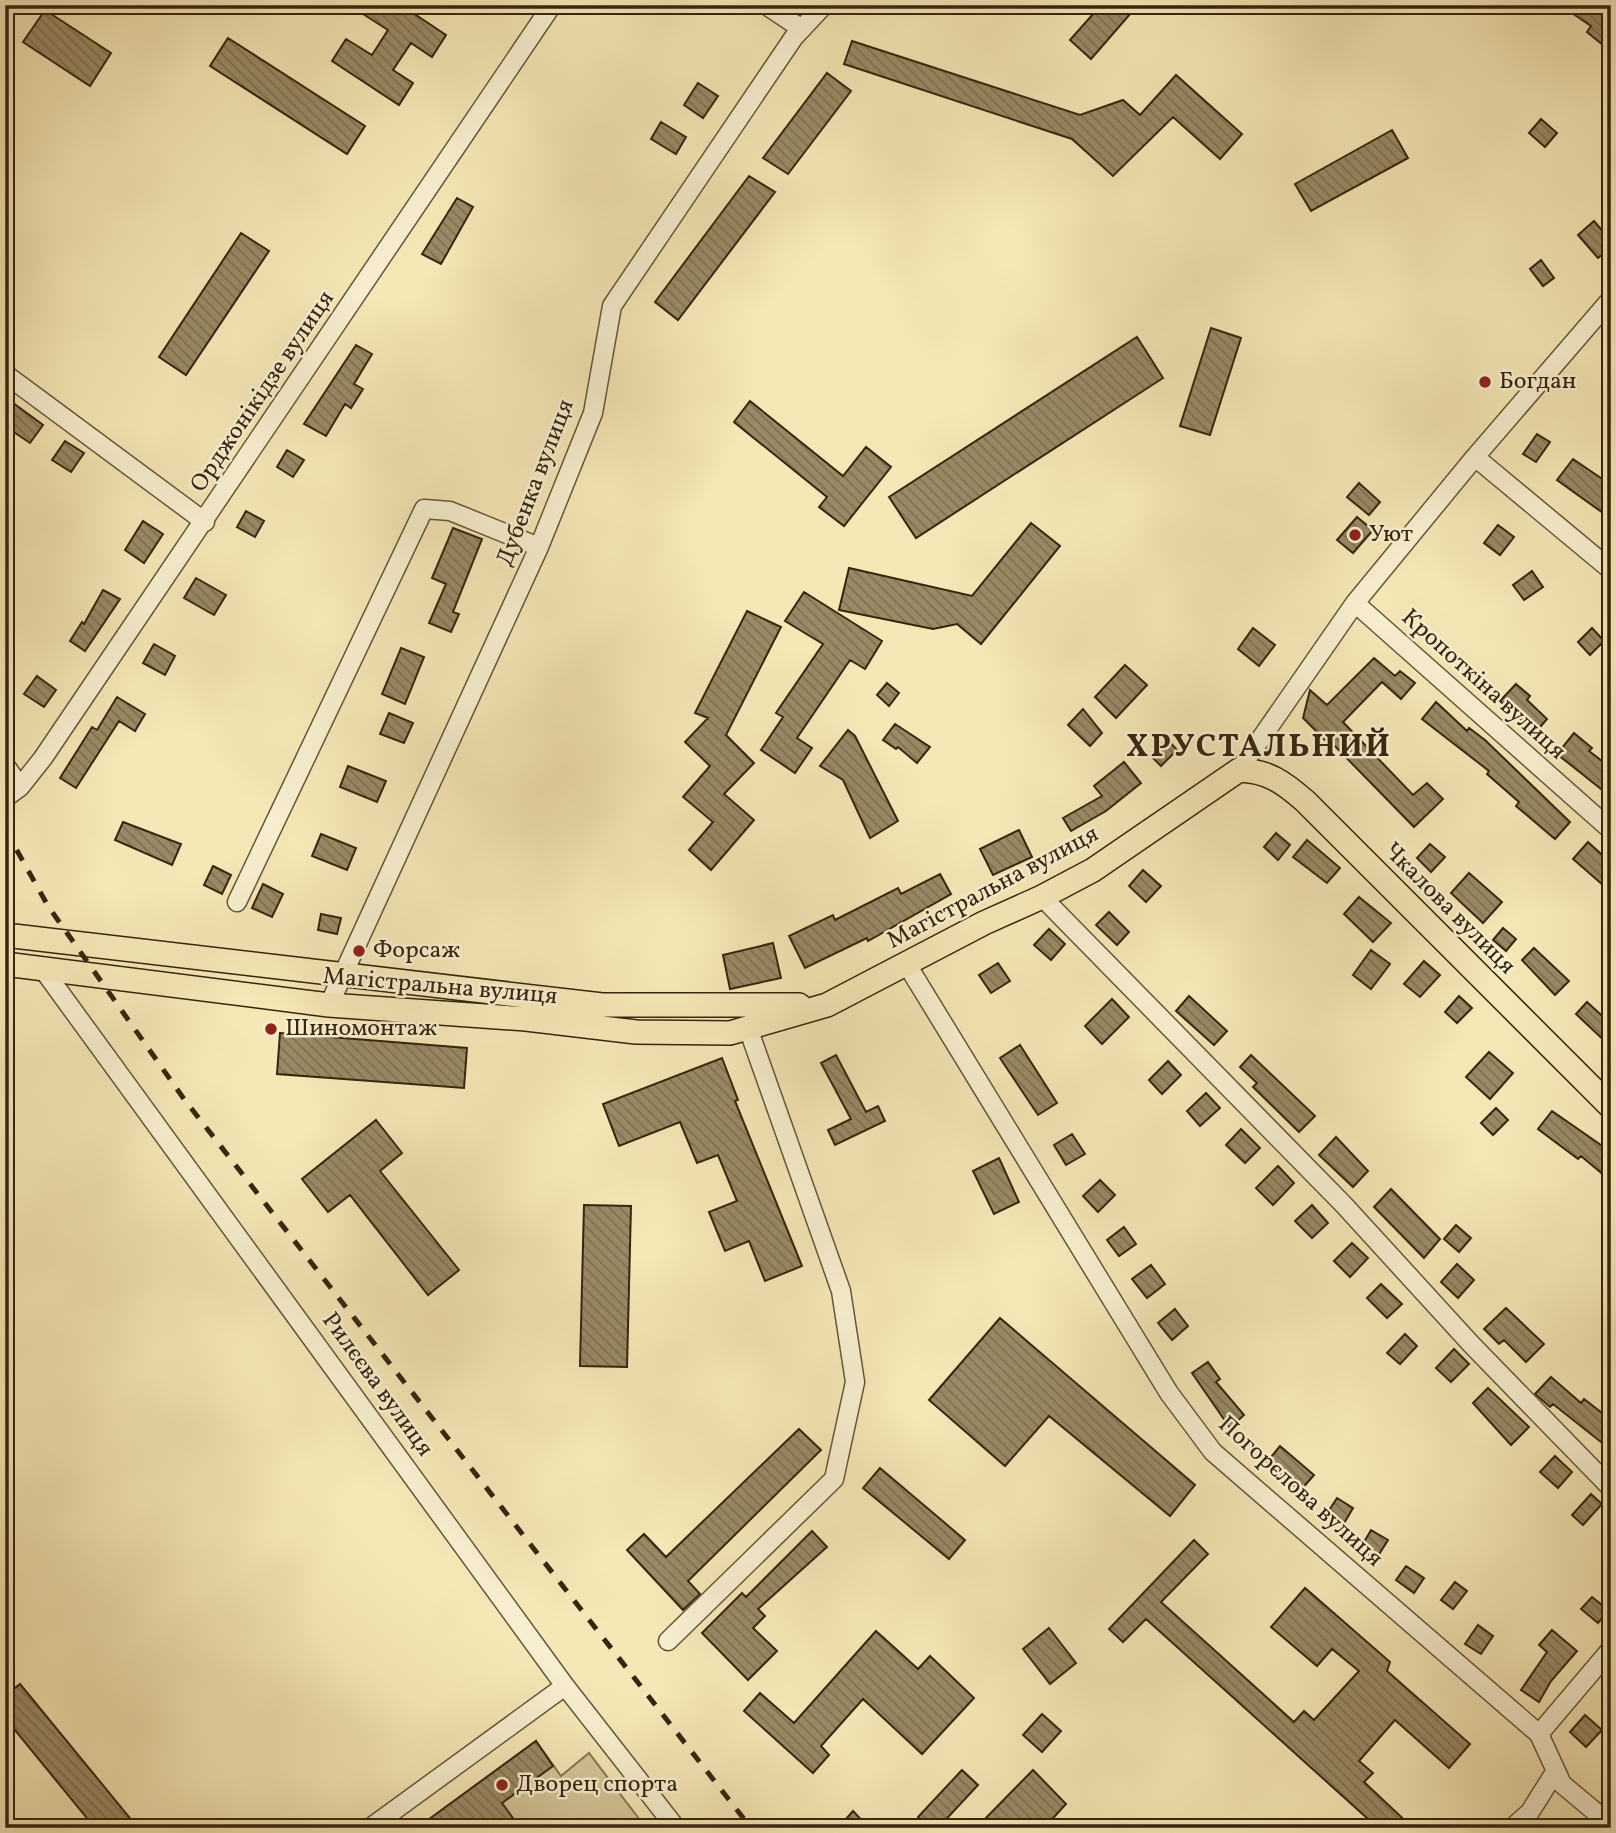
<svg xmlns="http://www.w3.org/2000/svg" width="1616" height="1833" viewBox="0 0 1616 1833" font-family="Vollkorn,serif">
  <defs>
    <pattern id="building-back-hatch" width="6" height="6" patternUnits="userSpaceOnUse" patternTransform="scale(1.75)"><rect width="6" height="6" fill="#998a65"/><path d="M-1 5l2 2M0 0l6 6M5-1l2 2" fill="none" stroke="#7e7152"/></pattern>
  </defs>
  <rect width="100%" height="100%" fill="#f5e7b6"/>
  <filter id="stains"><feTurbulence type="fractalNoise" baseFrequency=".00286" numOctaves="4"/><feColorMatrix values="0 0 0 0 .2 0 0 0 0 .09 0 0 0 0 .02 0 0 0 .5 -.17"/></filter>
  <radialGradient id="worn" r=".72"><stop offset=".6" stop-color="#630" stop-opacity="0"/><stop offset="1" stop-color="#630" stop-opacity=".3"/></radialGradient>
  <path fill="#d5c699" stroke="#867654" stroke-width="2" d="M536,1741l25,35 28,-23 57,75h-229z"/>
  <path fill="url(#building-back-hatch)" stroke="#36250e" stroke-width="2" d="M369,5h32l45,30 -14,22 -21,-14 -18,27 20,13 -14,22 -67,-44 14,-22 26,16 16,-25 -25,-16z
    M1101,5h37l-47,54 -21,-19z
    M1560,5h30l21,17v13l-8,10 -16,-13 4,-6z
    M45,10l66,43 -21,33 -67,-44z
    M228,38l137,88 -18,28 -137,-88z
    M852,41l228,74 43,-15 17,15 36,-40 66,59 -22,25 -47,-42 -60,59 -41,-37 -228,-75z
    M827,73l24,18 -63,83 -25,-16z
    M698,83l20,13 -15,22 -19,-13z
    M1541,119l16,14 -12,14 -16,-14z
    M661,122l25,15 -10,17 -25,-15z
    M1392,130l16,28 -97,53 -16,-27z
    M749,176l26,16 -97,128 -23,-18z
    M457,198l16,9 -32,57 -19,-10z
    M1594,221l17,20v7l-13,10 -20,-23z
    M241,233l28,18 -83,124 -27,-18z
    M1541,260l13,18 -11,8 -13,-17z
    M1211,328l30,10 -31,97 -30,-9z
    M1137,337l26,41 -247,160 -27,-41z
    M356,345l16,9 -18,30 9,5 -12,19 -6,-4 -19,32 -22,-12z
    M5,397l38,28 -13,18 -25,-17z
    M750,401l93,75 23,-29 25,20 -47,59 -25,-19 8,-10 -93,-75z
    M1537,434l13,8 -14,20 -13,-8z
    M65,441l19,12 -13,19 -19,-12z
    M287,450l17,10 -11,17 -16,-10z
    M1573,459l38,26v18l-8,10 -46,-33z
    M1359,483l21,19 -11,13 -22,-18z
    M246,511l18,10 -9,16 -18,-10z
    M1357,517l16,13 -20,23 -16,-13z
    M143,521l20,13 -19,29 -19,-13z
    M1031,523l29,23 -79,98 -24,-20 -24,5 -94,-19 10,-42 123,28z
    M1498,525l16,12 -14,18 -16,-12z
    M453,528l29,11 -29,73 6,2 -8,18 -22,-9 17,-39 -14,-6z
    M1532,571l11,16 -19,13 -11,-15z
    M196,578l30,17 -12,20 -30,-17z
    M103,590l17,9 -35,52 -15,-10 12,-19 2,2z
    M804,592l78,49 -17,28 -15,-9 -53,78 15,10 -17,25 -34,-23 22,-33 -7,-4 47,-69 -38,-23z
    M747,611l34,16 -55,108 28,28 -30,31 30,26 -43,50 -22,-20 24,-28 -30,-25 27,-31 -25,-24 23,-24 -13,-5z
    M1253,628l22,17 -16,21 -21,-17z
    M1592,628l12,13 -14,14 -12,-13z
    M154,644l21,12 -10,19 -22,-12z
    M401,648l23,9 -19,47 -23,-10z
    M1374,658l21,18 5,-5 15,12 -14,16 -19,-17 -39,40 70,73 14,-12 16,16 -29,28 -87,-89 -2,2 -22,-22 7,-28 17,15z
    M1125,665l22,20 -31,33 -21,-21z
    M37,676l19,14 -12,17 -20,-13z
    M887,683l12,10 -10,13 -12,-11z
    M1516,684l14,12 -3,4 20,19 -12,14 -35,-32z
    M117,697l28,17 -10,17 -16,-10 -43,67 -16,-10 32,-51 5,3z
    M1436,702l31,29 2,-3 16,12 85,82 -15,17 -39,-33 3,-4 -32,-28 2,-3 -67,-52z
    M1083,709l19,24 -12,13 -22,-21z
    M389,713l24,10 -9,20 -24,-9z
    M895,724l35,23 -13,16 -19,-16 -2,2 -13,-9z
    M848,730l7,6 43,85 -28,17 -27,-58 -23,-14z
    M1574,733l18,15 -3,3 22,17v29l-54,-43z
    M1167,739l10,11 -16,16 -11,-11z
    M1124,762l17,21 -35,28 -35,20 -8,-13 39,-22 -8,-10z
    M348,766l38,15 -9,21 -37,-15z
    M123,822l58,22 -9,21 -57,-25z
    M1019,830l13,27 -39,18 -13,-26z
    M1276,833l14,12 -12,15 -14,-13z
    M321,834l35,14 -9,22 -35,-14z
    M1307,840l33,28 -13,15 -34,-26z
    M1588,842l23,21v29l-38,-33z
    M1430,844l15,13 -14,15 -14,-14z
    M213,866l18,9 -9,19 -18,-9z
    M1143,870l18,16 -15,16 -17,-16z
    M1469,873l33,29 -19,21 -32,-30z
    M940,874l11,20 -83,47 -1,-3 -62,30 -16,-32 44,-21 2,5 63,-32 3,6z
    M263,884l20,10 -11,23 -20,-9z
    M1359,897l32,26 -18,19 -29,-28z
    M1109,912l20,20 -12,13 -21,-20z
    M321,914l20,4 -4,16 -19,-4z
    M1503,928l13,11 -10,12 -13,-11z
    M1049,929l16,15 -14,16 -17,-15z
    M773,943l8,35 -51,11 -7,-34z
    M1534,948l35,33 -14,14 -33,-35z
    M1371,950l19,14 -19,25 -18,-14z
    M1424,961l16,14 -20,22 -16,-13z
    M998,963l12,18 -19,12 -12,-18z
    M1189,996l38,35 -13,14 -38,-34z
    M1459,996l13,12 -15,15 -12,-11z
    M1112,999l17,18 -27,27 -17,-18z
    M1587,1002l24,22v23l-35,-33z
    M280,1033l187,15 -3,40 -187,-14z
    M1020,1045l37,58 -19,12 -38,-57z
    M1489,1052l24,21 -23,26 -24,-22z
    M836,1055l30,57 12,-6 7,15 -50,24 -7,-15 23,-11 -30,-56z
    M1251,1055l64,61 -16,16 -46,-45 4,-4 -17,-16z
    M722,1058l16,42 -3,1 67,165 -37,15 -16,-40 -24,10 -16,-39 28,-11 -19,-46 -21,8 -17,-41 -61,24 -16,-42z
    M1168,1061l13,14 -19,19 -13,-14z
    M1206,1093l14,15 -20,18 -13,-15z
    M1496,1108l12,12 -15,15 -12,-12z
    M1552,1111l59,41v17l-6,7 -24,-20 -3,3 -40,-30z
    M376,1120l26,33 -22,18 79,99 -31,25 -78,-100 -22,17 -26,-33z
    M1241,1129l19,19 -15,15 -19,-18z
    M1072,1134l13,20 -19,11 -12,-20z
    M1336,1137l32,34 -15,16 -34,-32z
    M999,1158l20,44 -25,12 -21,-43z
    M1278,1166l16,17 -21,22 -17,-17z
    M1100,1180l15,15 -17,17 -15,-16z
    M1391,1189l49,50 -16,19 -50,-51z
    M584,1205l47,1 -4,161 -47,-1z
    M1312,1205l16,18 -16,15 -17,-17z
    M1456,1225l15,13 -12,14 -15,-13z
    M1124,1227l12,17 -17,12 -12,-16z
    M1352,1243l16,15 -18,19 -16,-16z
    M1457,1264l17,16 -16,18 -17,-16z
    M1151,1265l14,19 -18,14 -15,-19z
    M1381,1284l21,20 -15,14 -20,-20z
    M1506,1308l38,36 -18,18 -22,-22 -5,4 -15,-15z
    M1175,1309l13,17 -16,14 -14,-17z
    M1000,1318l195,167 -25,31 -121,-100 -44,50 -76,-66z
    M1405,1334l12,12 -17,18 -13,-11z
    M1454,1349l15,15 -18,18 -15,-14z
    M1208,1362l12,17 -4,3 28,33 -14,13 -38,-55z
    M1551,1377l30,26 3,-4 27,21v30l-58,-46 -3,3 -15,-13z
    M1488,1388l41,39 -18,18 -38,-42z
    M799,1429l22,21 -133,131 12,13 -17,16 -56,-60 17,-16 22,23z
    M1280,1446l34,29 -14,16 -33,-29z
    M1555,1456l17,16 -14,16 -18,-16z
    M880,1468l85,72 -16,19 -86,-71z
    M1591,1494l11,10 -19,21 -11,-10z
    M1337,1498l16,10 -10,17 -17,-10z
    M1371,1530l17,10 -12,19 -16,-10z
    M812,1531l15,16 -69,62 7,7 -12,12 24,23 -29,29 -46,-47 40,-40 4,4z
    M1194,1540l14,14 -47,48 133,120 10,-11 10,9 45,-49 -27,-22 -15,17 -46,-39 34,-39 85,74 -3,9 83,73 -21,24 -54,-48 -36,41 14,12 -9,9 49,46h-35l-232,-209 -23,23 -14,-13z
    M1406,1566l18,12 -10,15 -18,-13z
    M1455,1582l12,9 -14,18 -12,-9z
    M1592,1597l16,13 -10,13 -17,-14z
    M1478,1625l15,11 -12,18 -16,-10z
    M1049,1628l27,35 -26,21 -27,-35z
    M1552,1630l25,21 -26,30 -12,21 -18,-12 26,-38 -8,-7z
    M876,1631l42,38 12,-13 44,42 -52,56 -59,-55 -42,47 8,9 -16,18 -69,-62 16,-18 34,30z
    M20,1684l118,144h-43l-90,-110v-22z
    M1042,1714l19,17 -19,21 -19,-17z
    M1585,1715l17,15 -16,17 -16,-15z
    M536,1741l17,25 -51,37 18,25h-103z
    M962,1770l16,15 -40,43h-8l-12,-11z
    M1033,1770l33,34 -22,24h-68z
    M853,1811l16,17h-31z"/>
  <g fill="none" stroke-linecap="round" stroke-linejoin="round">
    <defs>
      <path id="minor" d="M766,5l36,24
        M5,374l200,148
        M1475,457l136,113
        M1355,603l256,227
        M5,765l15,22
        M1239,770l116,-167 120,-146 136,-158
        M5,798l15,-11 23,-29 509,-753
        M1042,897l302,308 127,139 140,144
        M237,902l187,-393 26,2 89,36
        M906,963l263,430 44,59 326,282 23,50 49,41
        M42,968l523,718 111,142
        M329,1005l210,-458 54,-134 19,-107 182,-269 30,-32
        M668,1641l166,-162 21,-97 -14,-91 -93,-263
        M1539,1734l72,-85
        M370,1828l195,-142
        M1512,1828l18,-16 25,-40"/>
      <path id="major" d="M5,935l597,70h197
        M5,964l324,41 197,14 110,13 94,1 97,-28 157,-82 58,-26 51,-27 146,-100c29,1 44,12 66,31l306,306"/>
    </defs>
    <use href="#minor" stroke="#665638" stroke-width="21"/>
    <use href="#major" stroke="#36250e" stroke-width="26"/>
    <use href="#minor" stroke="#f8efd0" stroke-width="18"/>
    <use href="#major" stroke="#f5e7b6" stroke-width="23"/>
    <path stroke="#36250e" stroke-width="5" stroke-dasharray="12 12" stroke-linecap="butt" d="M5,829l43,77 136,193 567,729"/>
  </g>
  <g fill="#8f2418" stroke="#f8efd0" stroke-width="2.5">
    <circle cx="1485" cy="382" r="7"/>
    <circle cx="1355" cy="535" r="7"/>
    <circle cx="359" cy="951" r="7"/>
    <circle cx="271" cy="1029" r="7"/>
    <circle cx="502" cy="1785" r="7"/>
  </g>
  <g text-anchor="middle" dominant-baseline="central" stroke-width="5" stroke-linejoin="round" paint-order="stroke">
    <g font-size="24" fill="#36250e" stroke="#f8efd0" text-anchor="start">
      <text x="1499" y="382">Богдан</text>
      <text x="1369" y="535">Уют</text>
      <text x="373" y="951">Форсаж</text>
      <text x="285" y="1029">Шиномонтаж</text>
      <text x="516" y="1785">Дворец спорта</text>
    </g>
    <g font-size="24" fill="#36250e" stroke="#f8efd0">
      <text transform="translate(263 392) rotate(-56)">Орджонікідзе вулиця</text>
      <text transform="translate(536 483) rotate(-69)">Дубенка вулиця</text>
      <text transform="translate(1483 685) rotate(42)">Кропоткіна вулиця</text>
      <text transform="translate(993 888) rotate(-28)">Магістральна вулиця</text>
      <text transform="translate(1449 909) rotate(45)">Чкалова вулиця</text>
      <text transform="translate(440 987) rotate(5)">Магістральна вулиця</text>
      <text transform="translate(377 1385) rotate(54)">Рилєєва вулиця</text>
      <text transform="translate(1300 1492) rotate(42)">Погорєлова вулиця</text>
    </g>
    <g font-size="32" font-weight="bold" letter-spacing="2" fill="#36250e" stroke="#f8efd0">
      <text x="1259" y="748">ХРУСТАЛЬНИЙ</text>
    </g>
  </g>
  <rect width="1616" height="1833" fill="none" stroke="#f5e7b6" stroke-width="28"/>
  <rect x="7" y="7" width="1602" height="1819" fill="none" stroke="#36250e" stroke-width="3.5"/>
  <rect x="14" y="14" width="1588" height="1805" fill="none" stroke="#36250e" stroke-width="2"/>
  <rect width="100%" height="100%" filter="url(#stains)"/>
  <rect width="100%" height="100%" fill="url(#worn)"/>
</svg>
